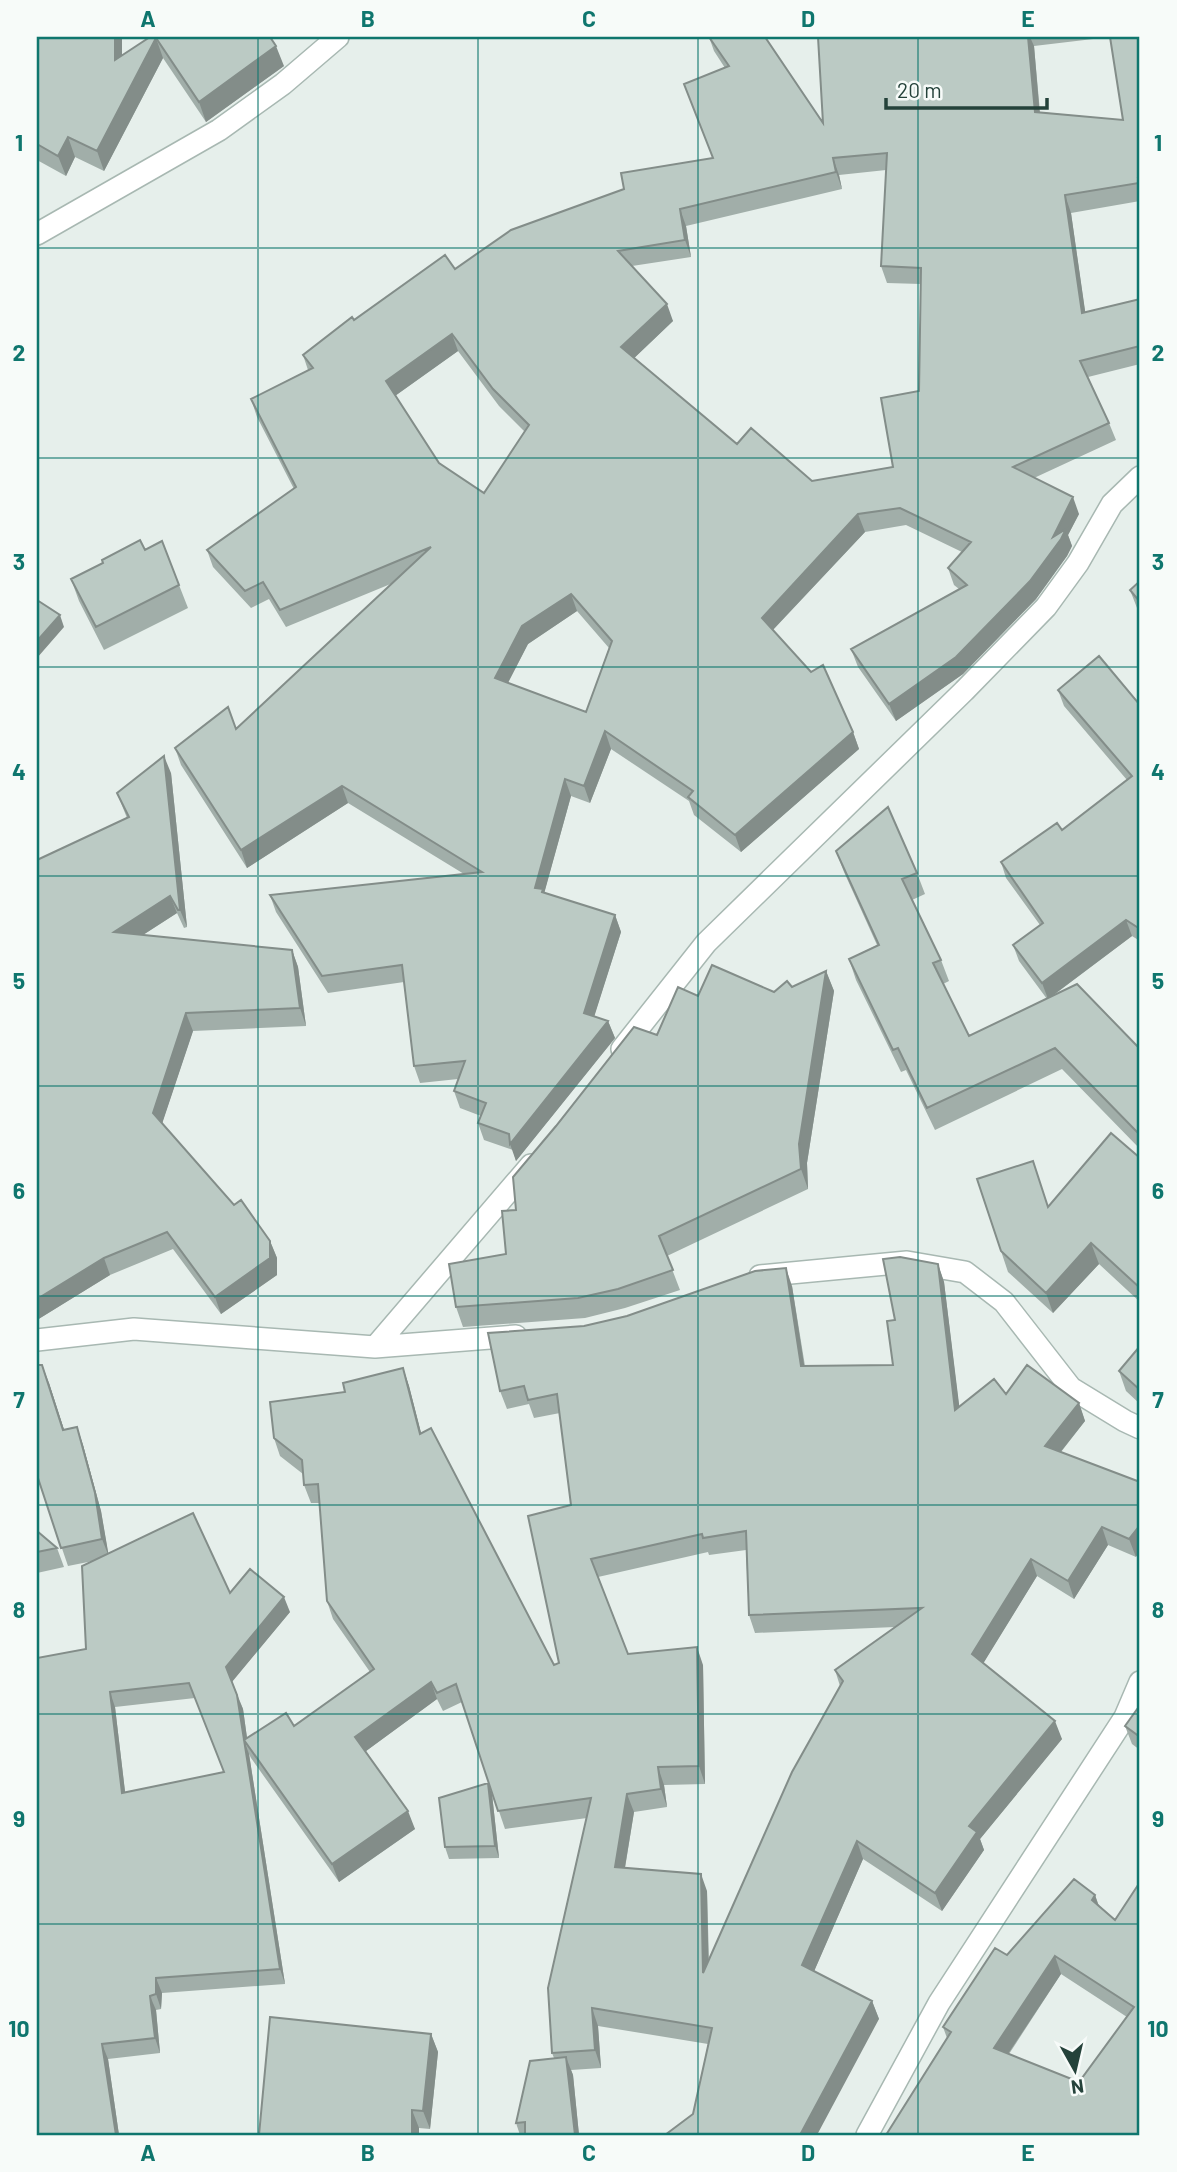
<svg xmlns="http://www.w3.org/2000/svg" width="1177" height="2172" viewBox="0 0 1177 2172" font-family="Barlow,sans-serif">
  <rect width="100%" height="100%" fill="#e6efeb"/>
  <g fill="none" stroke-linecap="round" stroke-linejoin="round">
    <defs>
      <path id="minor" d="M37,234l182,-104 64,-46 55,-47
        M622,1049l84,-106 258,-252 82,-84 32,-44 34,-59 28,-27
        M760,1276l147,-14 58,10 39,30 67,86 54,33 15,7
        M37,1340l97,-11 241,18 141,-11
        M375,1347l156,-182
        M867,2135l72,-132 186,-286 15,-35"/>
    </defs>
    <use href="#minor" stroke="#a8b8b2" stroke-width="24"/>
    <use href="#minor" stroke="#fff" stroke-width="21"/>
  </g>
  <path fill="#a1aea9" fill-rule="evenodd" d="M37,37l85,18 28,-18 134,29 -78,56 -43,-64 -59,113 -29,-14 -9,19 -29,-16z
    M709,37h56l58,86 -5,-86h322v164l-69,12 14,99 55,-13v65l-52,13 21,46 7,17 -82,38 45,36 -11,21 4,11 -5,10 -31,43 -73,75 -67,47 -38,-54 -7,-18 108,-60 -5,-4 -6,-17 14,-16 -56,-27 -41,7 -92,98 80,102 6,17 -118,103 -47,-37 -5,-14 -78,-52 -21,54 -19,-7 -27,97 71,22 6,17 -27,84 14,5 7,17 -99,123 -3,-11 -29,-10 -6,-17 3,-7 -21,-8 -6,-17 4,-12 -38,4 -6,-17 -10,-84 -76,11 -52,-81 -6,-17 194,-21 -116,-71 -101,65 -66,-103 -6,-17 61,-19 157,-146 -107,44 -17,-28 -18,9 -38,-41 -6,-17 87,-61 -37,-72 -6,-18 57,-29 -5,-15 51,-35 101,-51 258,-110 12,-91 -11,-17zM1110,37l13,83 -83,-8 -6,-66zM886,170l-5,96 6,17 34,1 -2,107 -26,76 -81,14 -75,-37 -103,-86 39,-37 -41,-55 59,-9 -5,-31 156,-37 -3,-14zM458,351l41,55 26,26 -41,61 -45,-30 -44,-67zM577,611l32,37 -23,64 -78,-29 20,-39z
    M145,550l34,35 9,23 -84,42 -25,-49 -8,-22z
    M1140,581v31l-3,-4 -7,-18z
    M1058,690l82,15v236l-8,-5 -81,61 89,52v100l-78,-80 -127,61 -29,-60 -5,2 -45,-92 -7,-21 28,-14 -33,-73 -8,-21 81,22 8,21 -13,6 29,60 8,21 -6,3 26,52 78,-37 -28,-38 -6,-16 27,-20 -34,-47 -5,-16 61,-32 65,-50 -63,-74z
    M171,773l16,154 -3,1 -7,-15 -34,22 149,15 6,17 8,59 -113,5 -31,92 72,82 36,36 7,17v17l-56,39 -48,-65 -63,26 -73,45v-460l90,-42 -10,-25z
    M826,971l8,20 -27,172 1,26 -141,67 13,34 -55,18 -40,10 -122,9 -7,-20 50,-53 10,-44 141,-175 41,-39 76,-4 18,-5z
    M1140,1158v144l-41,-38 -46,49 -45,-41 -7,-21 48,-44z
    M938,1264l6,18 15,125 47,-13 73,9 6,18 -24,31 79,30 -4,75 -28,-12 -34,54 -37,-23 -54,87 79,76 -82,100 4,11 -42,61 -79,-52 -49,112 58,30 7,18 -186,95 15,-70 -110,-18 3,42 -30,2 2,5 6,60h-59l-4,-12 38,-65 -2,-5 35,-235 -82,11 -43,-127 -19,9 -6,-12 -71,52 49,78 -76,53 -88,-124 -2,-4 36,230 -123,9 -1,16 -5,1 4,43 -52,6 11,76h-82l49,-486 7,-88 -25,5 -31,-91 12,-92 15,47 13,-3 6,18 18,66 7,42 182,59 -58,69 11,28 4,29 47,-12 76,-54 -37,-53 -6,-18 -7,-98h-9l-7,-18 -1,-11 -23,-18 -6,-18 71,-46 58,-24 6,18 12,47 133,232 5,-2 12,-158 -11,-92 -26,5 -5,-14 -22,5 -7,-18 84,-65 208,-40 13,80 88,-1 2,-45zM746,1550l3,65 6,18 140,-6 -60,43 5,16 -131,274 -2,-69 -82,-23 9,-56 33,-5 -3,-22 41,-1 -2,-119 -75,-11 -30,-77 110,-25 1,3zM195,1698l29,74 -99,20 -10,-85z
    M1140,1346v58l-14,-13 -7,-20z
    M37,1531l20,17 7,19 -27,6z
    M1140,1705v45l-8,-6 -7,-18z
    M492,1794l7,64 -50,1 -4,-12z
    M1140,1882v253l-193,-97 -4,-11 64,-72 88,-60 4,11 16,14zM1061,1974l66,43 -48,65 -70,-28z
    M431,2034l7,18 -8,77 -11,-1v7h-160z"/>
  <path fill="#838d89" d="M115,37h7v43l-7,-20z
    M1028,37h2l4,9 7,83 -6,-17z
    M156,38l7,20 -59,113 -7,-20z
    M276,46l8,20 -78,56 -7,-20z
    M68,137l7,20 -9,19 -8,-20z
    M833,158l6,17 3,14 -6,-17z
    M1065,195l6,18 17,118 -6,-18z
    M680,209l6,17 5,31 -6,-17z
    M667,304l6,17 -45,43 -7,-17z
    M452,334l6,17 -66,47 -6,-17z
    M1073,497l6,17 -11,21 4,11 -5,10 -31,43 -73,75 -67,47 -7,-17 164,-167z
    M858,514l7,18 -97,103 -6,-17z
    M571,594l6,17 -49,33 -27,52 -6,-18 27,-52z
    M60,615l4,12 -27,31v-17z
    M605,731l6,18 -21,54 -6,-17z
    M853,732l6,17 -118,103 -6,-17z
    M164,756l7,17 16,154 -7,-17z
    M565,779l6,17 -27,98 -9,-6z
    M342,786l6,17 -101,65 -6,-18z
    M170,896l7,17 -56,36 -7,-17z
    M615,915l6,17 -31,98 -6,-17z
    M1126,920l6,16 -84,63 -6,-16z
    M292,950l6,17 8,59 -6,-18z
    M826,971l8,20 -27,172 1,26 -7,-20 -2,-25z
    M186,1013l7,18 -33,99 -7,-17z
    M608,1021l7,17 -99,123 -6,-17z
    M270,1241l7,17v17l-56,39 -6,-17z
    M1091,1243l8,21 -46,49 -7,-20z
    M104,1258l6,17 -73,45v-21z
    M938,1264l6,18 18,146 -7,-18z
    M786,1268l6,18 15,98 -6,-18z
    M42,1365l7,18 21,65 -7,-18z
    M403,1368l6,18 17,66 -6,-18z
    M1079,1403l6,18 -34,43 -6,-18z
    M77,1427l6,18 18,66 8,46 -7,-18z
    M1140,1525v26l-4,6 -7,-18z
    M1102,1527l6,18 -34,54 -6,-18z
    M1031,1559l6,17 -59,96 -6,-18z
    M284,1597l6,15 -58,70 -6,-15z
    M697,1647l6,18 2,119 -6,-18z
    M431,1682l6,17 -75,55 -7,-17z
    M110,1692l5,15 12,101 -5,-15z
    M237,1695l6,14 5,36 -4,-5 5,14 36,230 -5,-15z
    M1055,1721l7,18 -82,100 4,11 -42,61 -7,-18 34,-67z
    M658,1767l6,18 3,22 -6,-18z
    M488,1783l4,11 7,64 -4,-12z
    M627,1794l7,18 -12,73 -7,-18z
    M408,1811l7,18 -76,53 -7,-18z
    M857,1841l6,18 -54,124 -7,-18z
    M701,1874l6,17 2,100 -6,-18z
    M1095,1895l6,18 -9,-13z
    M1055,1956l6,18 -61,92 -6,-18z
    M156,1978l6,15 -1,16 -5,-15z
    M150,1996l6,14 4,43 -5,-15z
    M872,2001l7,18 -62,116h-17z
    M592,2008l6,18 3,42 -6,-18z
    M431,2034l7,18 -8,77 -7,-18z
    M102,2044l6,15 11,76h-3z
    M566,2057l7,18 6,60h-4z
    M412,2110l7,18v7h-7z"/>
  <path fill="#bbcac4" stroke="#838d89" stroke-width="2" fill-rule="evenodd" d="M37,37h78v23l35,-23h120l6,9 -77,56 -43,-64 -59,113 -29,-14 -10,19 -21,-12z
    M709,37h56l58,86 -5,-86h210l7,75 88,8 -13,-83h30v141h-2l1,5 -74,12 17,118 58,-14v47l-60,15 29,62 -96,44 60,30 -20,40 13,-8 -5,10 -31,42 -74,76 -67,47 -38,-55 116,-64 -19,-17 23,-26 -71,-34 -42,6 -96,104 49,54 12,-7 30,67 -118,103 -47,-38 5,-6 -88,-60 -21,55 -19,-7 -30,109 8,1 -1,3 73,23 -31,98 24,8 -98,123 -1,-10 -31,-11 8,-20 -32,-12 11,-30 -51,5 -12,-101 -80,11 -52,-81 212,-23 -140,-86 -101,64 -66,-102 53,-41 8,22 195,-182 -151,63 -17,-28 -18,9 -38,-41 89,-63 -45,-88 62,-31 -10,-13 49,-38 2,3 91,-65 10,14 56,-39 113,-41 -3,-16 92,-15 -29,-74 45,-18zM887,153l-6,113 40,2 -2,123 -38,7 12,69 -81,14 -61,-53 -14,16 -116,-97 46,-43 -49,-53 67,-11 -5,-31 156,-37 -3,-14zM452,334l41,55 36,36 -45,68 -45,-30 -53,-82zM571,594l41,47 -26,71 -91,-34 27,-52z
    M140,540l5,10 17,-9 17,44 -83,42 -25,-48 32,-16 -1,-3z
    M1140,581v21l-10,-12z
    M37,600l23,15 -23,26z
    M1099,656l41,49v224l-14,-9 -84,63 -29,-38 30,-22 -42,-61 56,-39 5,7 70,-54 -74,-86z
    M164,756l16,154h-2l-8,-14 -56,36 178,18 8,58 -114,5 -33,100 81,92 7,-5 29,41v17l-55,39 -48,-65 -63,26 -67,41v-439l92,-43 -12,-24z
    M888,807l29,66 -15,6 39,81 -8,3 36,73 108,-52 63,65v86l-85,-87 -128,60 -29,-60 -5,2 -44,-91 30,-14 -43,-94z
    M712,965l62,27 13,-11 5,6 34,-16 -27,173 2,25 -142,67 14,34 -55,19 -40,9 -122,9 -7,-43 57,-10 -4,-43 14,-1 -3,-33 43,-51 78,-99 23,8 21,-48 20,9z
    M1111,1133l29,25v130l-49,-45 -45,50 -45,-42 -24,-72 56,-18 15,46z
    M900,1257l38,7 17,146 39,-31 12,15 21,-29 52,38 -34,43 95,36v43l-11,14 -27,-12 -34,54 -37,-22 -59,95 83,67 -86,105 8,6 -42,61 -78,-52 -55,124 70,36 -72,134h-135l28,-21 19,-86 -120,-20 3,42 -43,3 -4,-65 43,-190 -93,13 -42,-127 -19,9 -6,-11 -76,55 53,74 -76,53 -88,-124 42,-27 8,13 80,-57 -47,-68 -9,-117 -14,1 -2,-25 -28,-22 -4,-36 75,-10 -2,-9 60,-15 17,66 11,-6 123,237 5,-2 -31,-147 43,-11 -14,-111 -29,6 -4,-14 -24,5 -12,-58 96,-7 43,-10 128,-45 31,-3 15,98 92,-1 -6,-44 8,-1 -12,-61zM746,1531l3,84 173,-7 -87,62 8,11 -51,91 -89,201 -2,-99 -86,-7 12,-73 34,-5 -3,-22 41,-1 -2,-119 -69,7 -37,-95 111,-25 1,4z
    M1140,1346v44l-21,-19z
    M37,1365h5l21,65 14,-3 18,66 7,46 -41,9 -24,-73z
    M193,1513l37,80 20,-24 34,28 -58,70 11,28 43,274 -124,9v16l-6,2 5,42 -53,6 14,91h-79v-477l49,-9 -4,-83zM189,1683l35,89 -102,21 -12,-101z
    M37,1531l20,17 -20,4z
    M1140,1705v32l-15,-11z
    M488,1783l7,63 -50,1 -6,-49z
    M1074,1879l21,16 -3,5 23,20 25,-38v253h-254l65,-103 -8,-5 52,-79 12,7zM1055,1956l79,51 -55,75 -85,-34z
    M270,2017l161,17 -8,77 -11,-1v25h-153z
    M566,2057l9,78h-50v-13l-9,1 14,-62z"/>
  <path fill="none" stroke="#0f766e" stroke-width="2" stroke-opacity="0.55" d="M258,37v2098M478,37v2098M698,37v2098M918,37v2098M37,248h1103M37,458h1103M37,667h1103M37,876h1103M37,1086h1103M37,1296h1103M37,1505h1103M37,1714h1103M37,1924h1103"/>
  <rect width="1177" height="2172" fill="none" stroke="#f7fbf9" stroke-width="77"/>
  <g transform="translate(1075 2070) rotate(172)" stroke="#f7fbf9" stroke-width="5" paint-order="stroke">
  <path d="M0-5L12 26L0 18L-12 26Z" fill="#24423a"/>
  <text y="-10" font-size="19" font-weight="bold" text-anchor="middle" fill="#24423a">N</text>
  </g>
  <path d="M886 98v10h161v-10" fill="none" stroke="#24423a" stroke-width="3.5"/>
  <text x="897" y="98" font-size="21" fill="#24423a" stroke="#f7fbf9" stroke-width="5" paint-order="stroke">20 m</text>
  <rect x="38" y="38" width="1100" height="2096" fill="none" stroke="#0f766e" stroke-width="2.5"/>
  <g font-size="23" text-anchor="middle" font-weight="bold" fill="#0f766e">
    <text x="148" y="27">A</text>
    <text x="368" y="27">B</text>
    <text x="589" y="27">C</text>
    <text x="808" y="27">D</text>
    <text x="1028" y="27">E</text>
    <text x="19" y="151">1</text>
    <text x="1158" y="151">1</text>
    <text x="19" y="361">2</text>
    <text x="1158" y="361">2</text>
    <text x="19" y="570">3</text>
    <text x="1158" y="570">3</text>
    <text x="19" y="780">4</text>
    <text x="1158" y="780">4</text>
    <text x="19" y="989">5</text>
    <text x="1158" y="989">5</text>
    <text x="19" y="1199">6</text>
    <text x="1158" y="1199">6</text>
    <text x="19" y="1408">7</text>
    <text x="1158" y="1408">7</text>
    <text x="19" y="1618">8</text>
    <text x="1158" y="1618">8</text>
    <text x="19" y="1827">9</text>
    <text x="1158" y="1827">9</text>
    <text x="19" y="2037">10</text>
    <text x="1158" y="2037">10</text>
    <text x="148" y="2161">A</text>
    <text x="368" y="2161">B</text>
    <text x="589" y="2161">C</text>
    <text x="808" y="2161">D</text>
    <text x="1028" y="2161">E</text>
  </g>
</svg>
